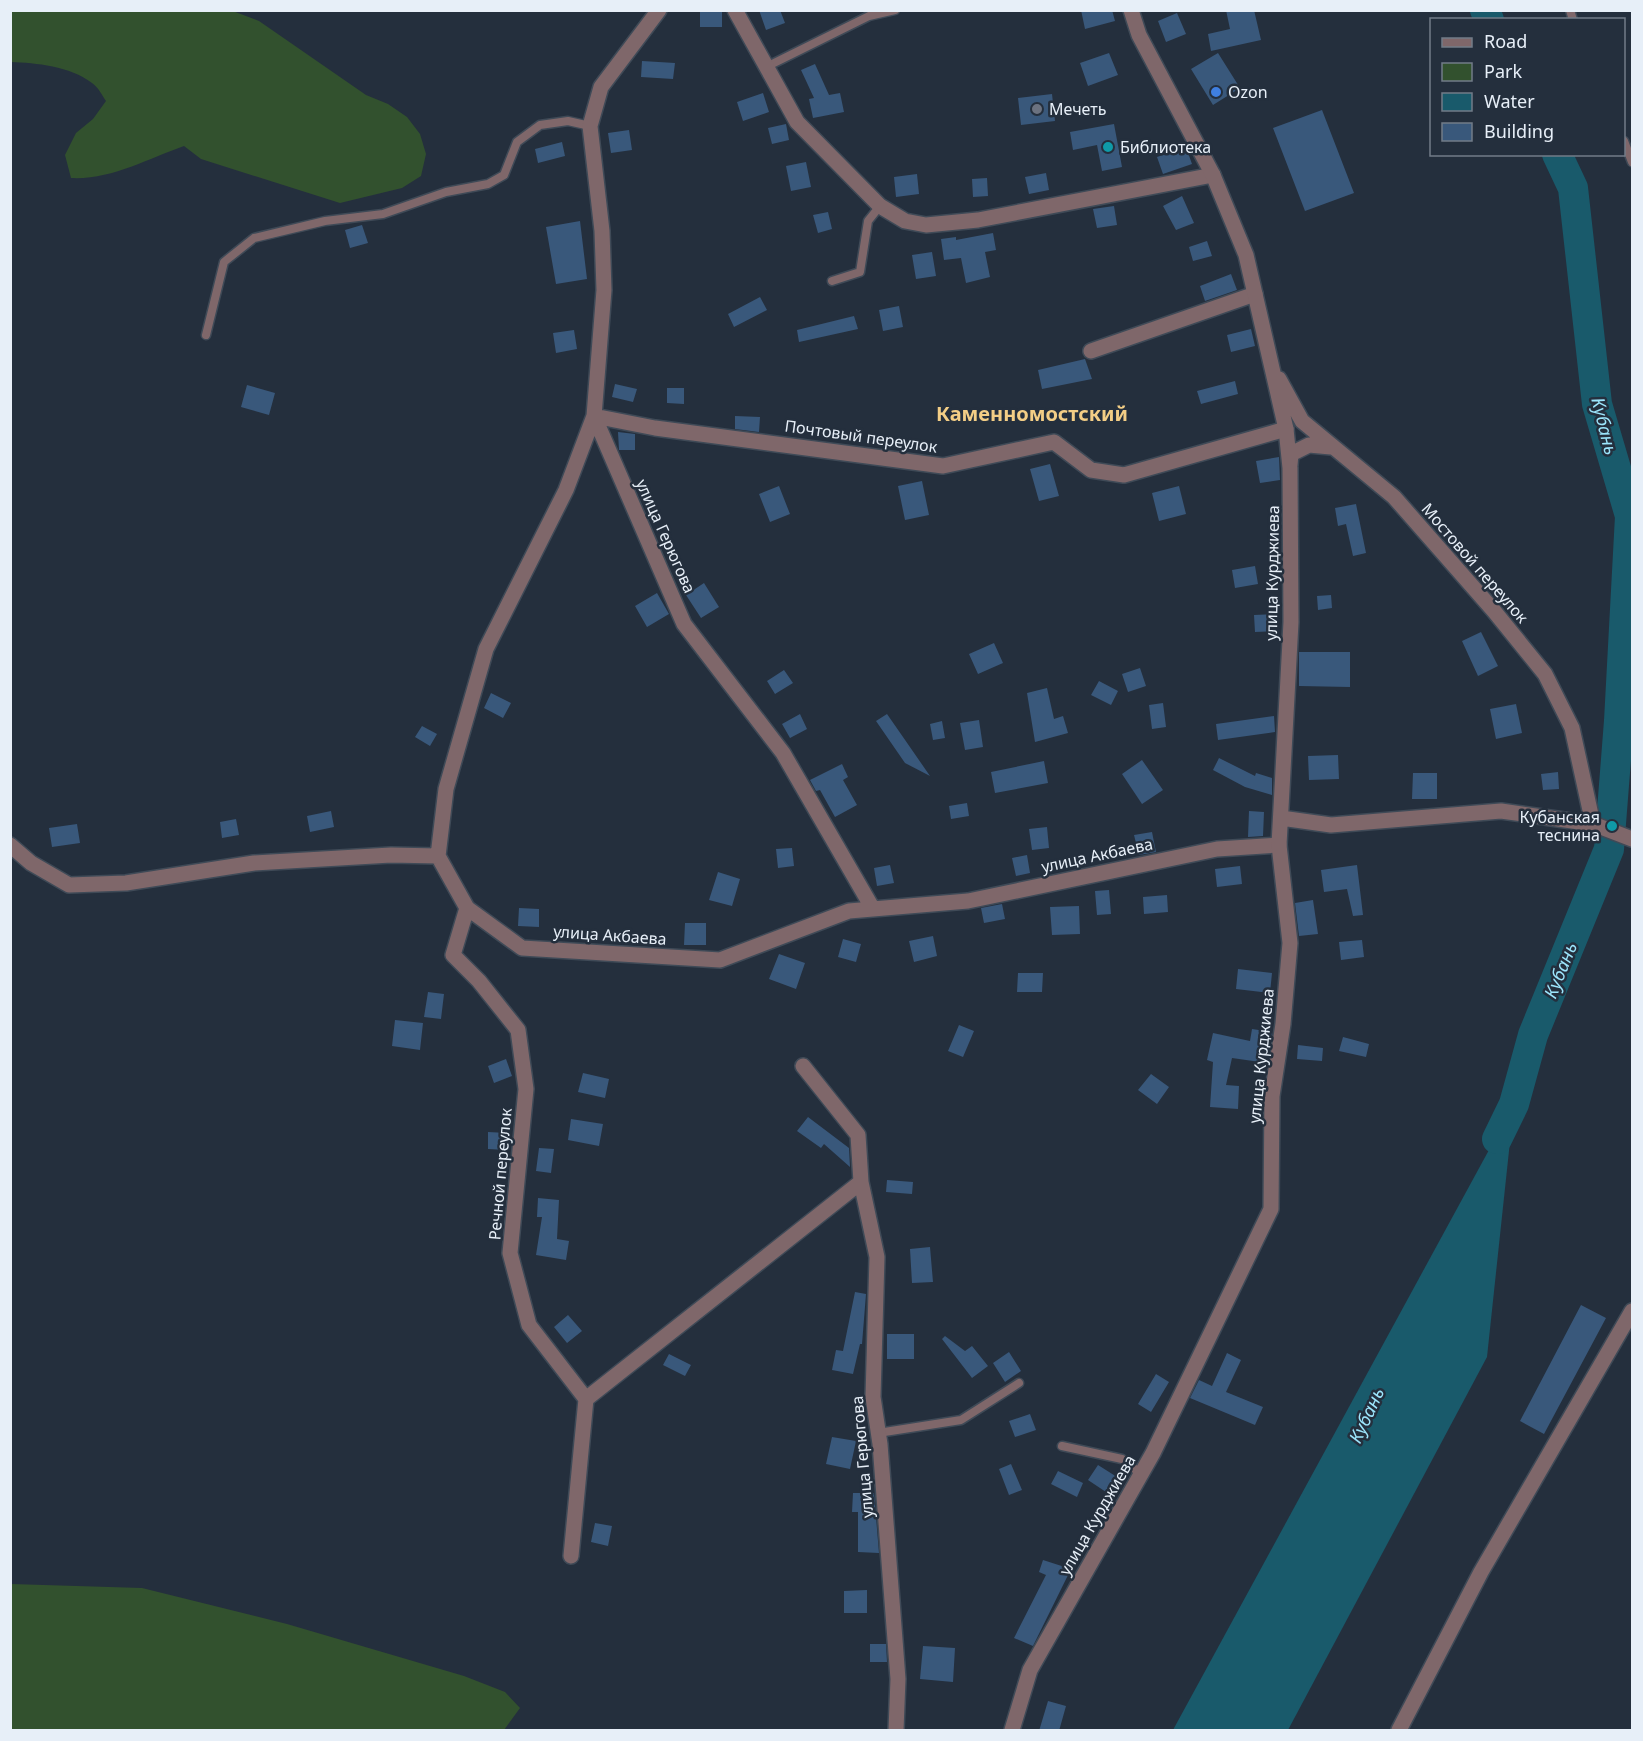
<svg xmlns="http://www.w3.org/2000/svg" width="1643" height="1741" viewBox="0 0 1643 1741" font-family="'Noto Sans',sans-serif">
  <rect width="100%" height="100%" fill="#242f3d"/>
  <path fill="#32512e" d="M11,10h219l29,11 107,74 22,9 19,13 13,17 6,20 -5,22 -19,12 -62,15 -139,-44 -17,-13c-37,13 -73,34 -113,32l-6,-23 11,-22 17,-14 13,-18c-4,-6 -8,-14 -14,-18 -22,-17 -56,-20 -81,-21z
    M11,1584l131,4 145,36 177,52 41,16 15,16 -16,22h-493z"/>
  <path fill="#195a6b" d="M1514,1104l-27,253 -199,373h-115z"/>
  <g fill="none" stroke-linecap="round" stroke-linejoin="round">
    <path stroke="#195a6b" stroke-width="30" d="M1485,10l4,10
      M1497,1139l17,-35 19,-69 76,-186 10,-128 11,-205 -33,-112 -24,-216 -16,-34"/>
  </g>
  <path fill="#39587b" d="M700,10h22v17h-22z
    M759,10h21l5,13 -19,7z
    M1081,10h31l3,11 -30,8z
    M1226,10h28l7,30 -50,11 -3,-17 22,-5z
    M1177,13l9,21 -20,8 -8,-21z
    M1109,53l9,22 -30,11 -8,-23z
    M1218,53l22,35 -27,17 -22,-36z
    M642,61l33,2 -2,16 -32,-2z
    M815,64l14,31 11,-2 4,19 -31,6 -4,-19 5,-1 -13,-28z
    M763,93l6,19 -26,9 -6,-19z
    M1052,94l3,27 -34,4 -3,-27z
    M1322,110l32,83 -49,18 -32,-83z
    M786,124l3,16 -17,4 -4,-16z
    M1114,124l8,43 -20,4 -5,-26 -24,5 -3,-18z
    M629,130l3,20 -21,3 -3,-20z
    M562,142l3,14 -27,7 -3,-14z
    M1186,147l6,17 -29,10 -6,-17z
    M806,162l5,25 -20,4 -5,-25z
    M1046,173l3,17 -20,4 -4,-17z
    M917,174l2,20 -23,3 -2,-20z
    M987,178l1,18 -15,1 -1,-18z
    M1182,196l12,27 -18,7 -13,-24z
    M1114,206l3,19 -20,3 -4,-19z
    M828,212l4,17 -14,4 -5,-18z
    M580,221l7,58 -31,5 -10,-57z
    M362,225l6,18 -18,5 -5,-18z
    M993,233l3,17 -11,2 5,25 -24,6 -5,-25 -17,2 -3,-21 15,-2v3z
    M1207,241l5,15 -19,5 -4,-14z
    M932,252l4,24 -20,3 -4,-24z
    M1231,274l6,16 -32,11 -5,-15z
    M760,297l7,13 -33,17 -6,-13z
    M899,306l4,21 -20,4 -4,-21z
    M854,316l4,13 -59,13 -2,-12z
    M1251,329l4,17 -24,6 -4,-17z
    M574,330l3,19 -21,4 -3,-20z
    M1085,359l7,20 -50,10 -4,-19z
    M1235,381l3,13 -37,10 -4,-13z
    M615,384l22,5 -4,13 -21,-5z
    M247,385l28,8 -6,22 -28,-8z
    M667,388h17v16l-17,-1z
    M735,416l25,1 -1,15 -24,-3z
    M618,432l17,2v16h-16z
    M1279,457l1,23 -20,3 -4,-22z
    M1050,464l9,32 -20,5 -9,-32z
    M922,481l7,34 -24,5 -7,-34z
    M779,486l11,28 -20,8 -11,-28z
    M1179,486l7,28 -27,7 -7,-28z
    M1356,504l10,49 -13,3 -7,-32 -8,2 -3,-18z
    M1255,566l3,18 -23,4 -3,-18z
    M704,583l15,24 -18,11 -15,-23z
    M657,593l12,21 -22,13 -12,-21z
    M1331,595l1,13 -14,2 -1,-14z
    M1275,614l1,17 -21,1 -1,-17z
    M1481,632l17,34 -20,10 -16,-35z
    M994,643l9,20 -25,11 -9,-20z
    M1299,652h51v35l-51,-1z
    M1140,668l6,18 -18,6 -6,-18z
    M784,670l9,13 -18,11 -8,-13z
    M1099,681l19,10 -7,14 -20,-10z
    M1047,688l7,31 9,-3 5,17 -33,9 -8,-49z
    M491,693l20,10 -8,15 -19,-10z
    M1163,703l3,24 -14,2 -3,-24z
    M1516,704l6,29 -26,6 -6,-30z
    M800,714l7,15 -17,9 -8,-14z
    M887,714l16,23 27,39 -25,-13 -29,-42z
    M1274,716l1,16 -57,8 -2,-16z
    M979,720l4,27 -18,3 -5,-27z
    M942,721l3,17 -12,2 -3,-16z
    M422,726l15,8 -7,12 -15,-9z
    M1338,755l1,24 -30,1 -1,-24z
    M1219,758l36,18 1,-3 16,5v17l-27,-8 -32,-17z
    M1142,760l21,30 -21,14 -20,-30z
    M1044,761l4,22 -53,10 -4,-21z
    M842,764l6,13 -5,3 14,25 -22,12 -15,-27 -4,1 -6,-11z
    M1558,772l1,17 -16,1 -2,-16z
    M1413,773h24v26h-25z
    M967,803l2,13 -18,3 -2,-13z
    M331,811l3,16 -24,5 -3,-16z
    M1249,811l15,1 -1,24 -15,1z
    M236,819l3,16 -17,3 -2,-16z
    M77,824l3,19 -28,4 -3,-19z
    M1047,827l2,21 -17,2 -3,-21z
    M1152,832l4,20 -17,3 -5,-20z
    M792,848l2,18 -16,2 -2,-19z
    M1027,855l3,18 -14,3 -4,-18z
    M890,865l4,18 -17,3 -3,-18z
    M1357,865l6,50 -10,1 -6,-27 -23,3 -3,-22z
    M1240,866l2,18 -25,3 -2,-18z
    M718,872l22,7 -8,27 -23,-6z
    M1109,890l2,24 -14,1 -2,-24z
    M1167,895l1,17 -24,2 -1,-17z
    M1313,900l5,34 -19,2 -4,-33z
    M1002,904l3,15 -21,4 -3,-15z
    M1079,906l1,28 -28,1 -2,-28z
    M519,908l20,1v18l-21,-1z
    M685,923h21v22h-22z
    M933,936l4,20 -23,6 -5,-21z
    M843,939l18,5 -5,18 -18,-5z
    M1362,940l2,17 -23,3 -2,-18z
    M779,954l26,9 -9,26 -27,-10z
    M1238,969l34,4 -2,20 -34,-4z
    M1018,973h25l-1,19h-25z
    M428,992l16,2 -3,25 -17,-2z
    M395,1020l28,3 -3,27 -28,-4z
    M959,1025l15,6 -11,26 -15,-6z
    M1252,1029l20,3 -5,31 -35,-5 -6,27 13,1 -1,23 -28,-2 3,-45 -6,-2 6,-27 37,8z
    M1343,1037l26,7 -3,13 -27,-6z
    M1298,1045l25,3 -1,13 -25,-2z
    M506,1059l6,17 -18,7 -6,-17z
    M583,1073l26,6 -4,19 -27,-6z
    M1151,1074l18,13 -12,17 -19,-14z
    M808,1117l41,31 1,19 -26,-23 -3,4 -24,-17z
    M571,1119l32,5 -4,22 -31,-6z
    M488,1132l19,1v17l-19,-1z
    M539,1148l15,1 -3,24 -15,-2z
    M887,1180l26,2 -1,12 -26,-2z
    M538,1198l21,2 -2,39 12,2 -3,19 -30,-5 6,-38h-5z
    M930,1247l3,35 -21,1 -2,-34z
    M855,1292l11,2 -4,50h-2l-7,30 -21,-4 4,-20 7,1z
    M1581,1305l25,13 -62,116 -24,-13z
    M568,1315l14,16 -15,12 -13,-16z
    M887,1334h27v25h-27z
    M945,1336l20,15 7,-5 16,20 -16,12 -30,-39z
    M1009,1352l12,19 -16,11 -12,-19z
    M1227,1353l14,7 -15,32 37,15 -8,18 -65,-27 9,-18 13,6z
    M669,1354l22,11 -6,11 -22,-11z
    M1156,1374l13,8 -18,30 -13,-8z
    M1030,1414l6,16 -21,7 -6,-16z
    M832,1437l24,4 -6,28 -24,-5z
    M1011,1464l11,26 -13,5 -10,-26z
    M1098,1465l19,12 -11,15 -18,-12z
    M1058,1471l25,12 -6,14 -26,-13z
    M853,1493h21l5,60 -21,-1v-40h-6z
    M595,1523l17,3 -4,20 -17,-4z
    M1043,1560l28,9 -38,77 -19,-8 32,-63 -7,-3z
    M867,1590v23h-23v-22z
    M870,1644h16l1,18h-17z
    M923,1646l32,2 -2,34 -33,-3z
    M1048,1701l18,5 -7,25h-20z"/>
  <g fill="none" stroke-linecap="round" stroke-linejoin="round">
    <defs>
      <path id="service" d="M1570,10l3,10
        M766,67l103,-51 26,-6
        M1624,141l8,21
        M832,281l28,-9 8,-51 12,-15
        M206,335l18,-73 30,-24 71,-17 58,-7 63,-22 42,-8 16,-9 13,-33 23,-17 28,-4 22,5
        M878,1433l83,-13 58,-37
        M1062,1446l60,13 19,15"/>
      <path id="minor" d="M659,10l-58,77 -11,39 12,105 2,59 -10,126 90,208 99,129 90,156
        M735,10l62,112 83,84 25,15 21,4 52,-5 235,-45
        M1091,351l164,-57
        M10,845l21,18 38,22 57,-2 128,-20 137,-8 47,1
        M1279,845l-62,4 -249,52 -119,10 -129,49 -198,-12 -55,-40 -29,-52 8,-67 40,-140 80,-159 28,-74 61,12 288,38 111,-24 37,28 33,5 162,-46
        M467,908l-14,47 26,26 39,49 8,59 -16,164 19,72 57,74 -15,157
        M803,1066l55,69 3,47 16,75 -4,140 7,47 18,235 -2,51
        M586,1399l275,-217"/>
      <path id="tertiary" d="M1279,379l23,42 92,76 100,114 51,63 27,54 21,96
        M1290,465l1,-11 18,-9 22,2
        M1281,818l50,7 170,-14 92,13 39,15
        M1012,1730l18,-60 123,-217 118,-244 1,-113 11,-72 7,-81 -11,-98 12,-223 -1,-154 -4,-39 -40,-174 -33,-80 -74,-140 -8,-25
        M1399,1730l82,-158 151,-261"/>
    </defs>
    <use href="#service" stroke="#3f4a57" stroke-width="11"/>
    <use href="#minor" stroke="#3f4a57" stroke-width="18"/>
    <use href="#tertiary" stroke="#3f4a57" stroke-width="18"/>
    <use href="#service" stroke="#7f676a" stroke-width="8"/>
    <use href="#minor" stroke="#7f676a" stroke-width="15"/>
    <use href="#tertiary" stroke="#7f676a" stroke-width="15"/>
  </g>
  <circle fill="#3f7fe0" stroke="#242f3d" stroke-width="2" cx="1216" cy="92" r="6"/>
  <circle fill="#6b7280" stroke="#242f3d" stroke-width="2" cx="1037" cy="109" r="6"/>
  <g fill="#0f9aa8" stroke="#242f3d" stroke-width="2">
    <circle cx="1108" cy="147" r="6"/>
    <circle cx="1612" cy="826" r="6"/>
  </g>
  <g text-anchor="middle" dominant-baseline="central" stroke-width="5" stroke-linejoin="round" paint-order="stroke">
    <g font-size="16" fill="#e7eff8" stroke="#242f3d" text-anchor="start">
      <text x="1228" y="92">Ozon</text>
      <text x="1049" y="109">Мечеть</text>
      <text x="1120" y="147">Библиотека</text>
      <text x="1600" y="817" text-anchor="end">Кубанская<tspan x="1600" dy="18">теснина</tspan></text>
    </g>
    <g font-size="16" fill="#e7eff8" stroke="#242f3d">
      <text transform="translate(861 436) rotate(8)">Почтовый переулок</text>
      <text transform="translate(666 536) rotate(66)">улица Герюгова</text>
      <text transform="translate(1475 563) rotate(49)">Мостовой переулок</text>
      <text transform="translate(1272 573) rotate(-89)">улица Курджиева</text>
      <text transform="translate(1097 855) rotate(-12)">улица Акбаева</text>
      <text transform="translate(610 935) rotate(4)">улица Акбаева</text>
      <text transform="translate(1261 1056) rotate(-84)">улица Курджиева</text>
      <text transform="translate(500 1174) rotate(-85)">Речной переулок</text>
      <text transform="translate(862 1457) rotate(-95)">улица Герюгова</text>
      <text transform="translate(1097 1515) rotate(-60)">улица Курджиева</text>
    </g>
    <g font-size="18" font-style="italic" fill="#9ce5fc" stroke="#242f3d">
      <text transform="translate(1605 426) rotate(76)">Кубань</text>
      <text transform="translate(1560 970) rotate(-68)">Кубань</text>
      <text transform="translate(1366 1415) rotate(-65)">Кубань</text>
    </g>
    <g font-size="20" font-weight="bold" fill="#f3ce86" stroke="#242f3d">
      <text x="1032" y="413">Каменномостский</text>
    </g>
  </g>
  <rect width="1643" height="1741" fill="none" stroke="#e7eff8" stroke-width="24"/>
  <rect x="1430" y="18" width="195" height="138" fill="#242f3d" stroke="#727c88" stroke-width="1.5"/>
  <rect x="1442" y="38" width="30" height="9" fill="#7f676a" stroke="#727c88" stroke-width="1.5"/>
  <text x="1484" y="48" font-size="18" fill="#e7eff8">Road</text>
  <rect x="1442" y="63" width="30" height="18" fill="#32512e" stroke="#727c88" stroke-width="1.5"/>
  <text x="1484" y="78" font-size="18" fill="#e7eff8">Park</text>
  <rect x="1442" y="93" width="30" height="18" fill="#195a6b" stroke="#727c88" stroke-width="1.5"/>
  <text x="1484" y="108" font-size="18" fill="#e7eff8">Water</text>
  <rect x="1442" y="123" width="30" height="18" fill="#39587b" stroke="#727c88" stroke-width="1.5"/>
  <text x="1484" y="138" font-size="18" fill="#e7eff8">Building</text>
</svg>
